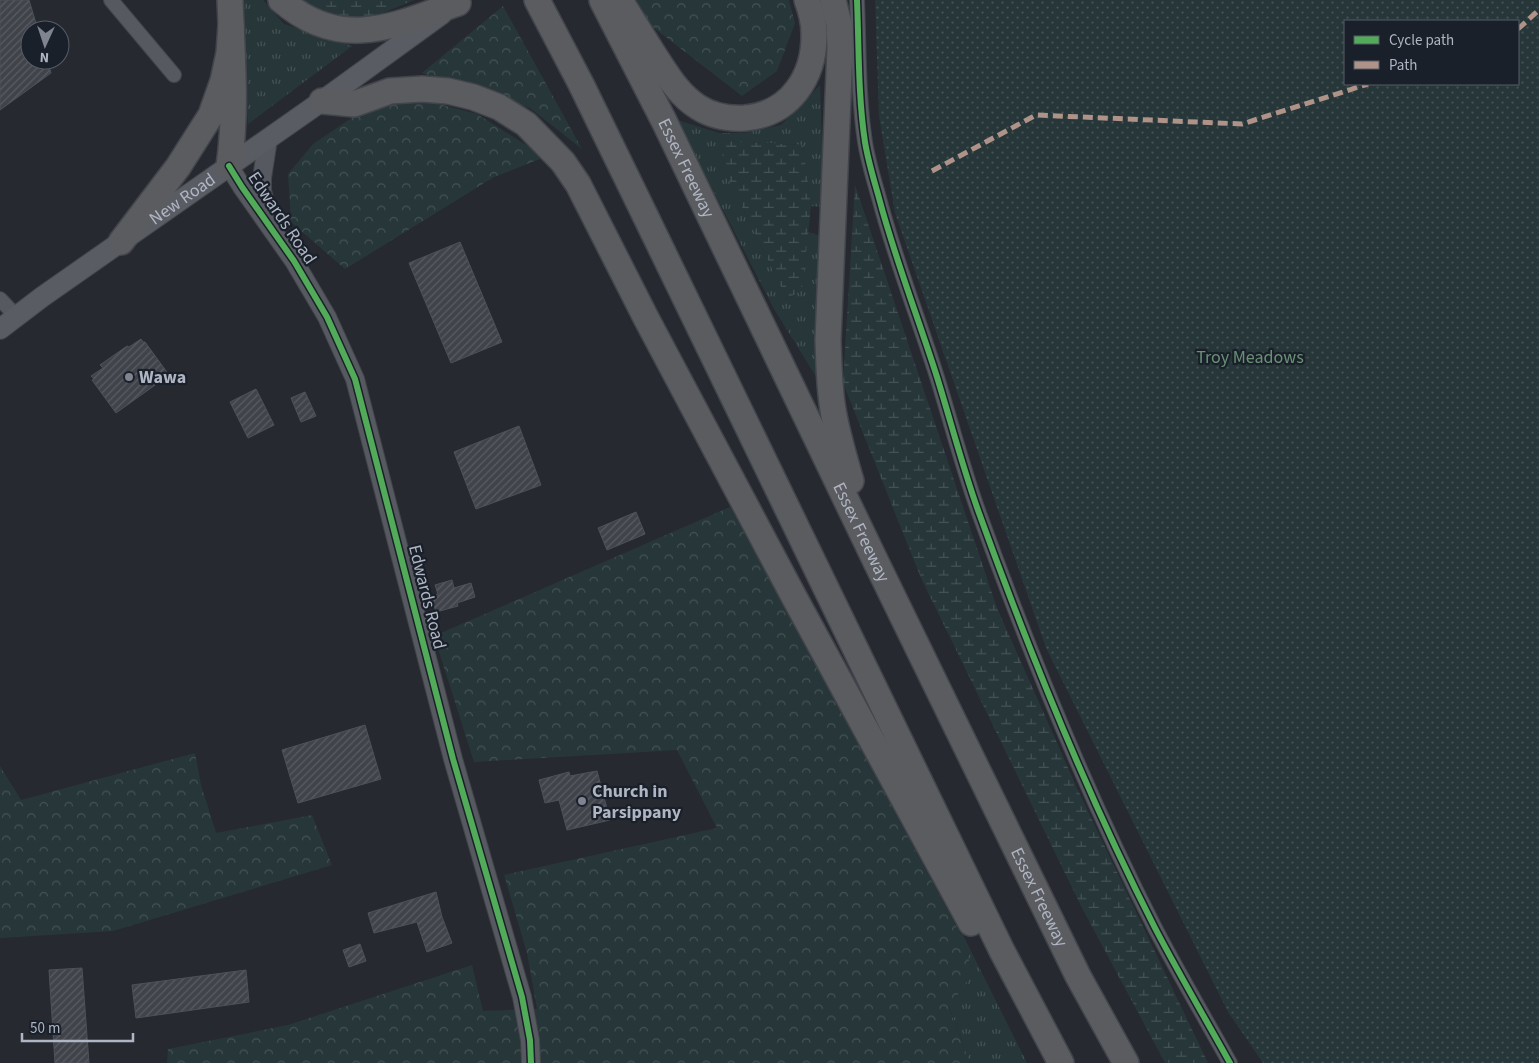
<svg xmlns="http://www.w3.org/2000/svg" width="1539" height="1063" viewBox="0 0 1539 1063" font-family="'Source Sans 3',sans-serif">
  <defs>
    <pattern id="grass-tufts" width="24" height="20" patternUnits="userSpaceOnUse" patternTransform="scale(1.25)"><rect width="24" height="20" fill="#273739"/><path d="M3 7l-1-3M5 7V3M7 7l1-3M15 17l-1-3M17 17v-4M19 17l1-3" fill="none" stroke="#445254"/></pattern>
    <pattern id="forest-crowns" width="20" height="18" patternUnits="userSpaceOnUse" patternTransform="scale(1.25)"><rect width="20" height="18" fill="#273739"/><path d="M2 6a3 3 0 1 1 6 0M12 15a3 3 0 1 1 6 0" fill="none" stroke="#445254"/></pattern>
    <pattern id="wetland-marsh" width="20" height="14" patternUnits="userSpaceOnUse" patternTransform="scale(1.25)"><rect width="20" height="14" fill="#273739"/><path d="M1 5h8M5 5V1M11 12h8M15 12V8" fill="none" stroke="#445254"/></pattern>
    <pattern id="park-dots" width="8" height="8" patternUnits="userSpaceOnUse" patternTransform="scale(1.25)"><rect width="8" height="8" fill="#273739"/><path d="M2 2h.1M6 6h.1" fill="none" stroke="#445254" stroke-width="1.8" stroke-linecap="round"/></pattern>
    <pattern id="building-hatch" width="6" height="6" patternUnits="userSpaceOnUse" patternTransform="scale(1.25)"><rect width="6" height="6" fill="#404349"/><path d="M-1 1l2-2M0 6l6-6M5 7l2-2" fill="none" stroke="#595c62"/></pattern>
  </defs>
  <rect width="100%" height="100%" fill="#262a30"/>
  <path fill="url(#grass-tufts)" d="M238,0h25l21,24 68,22 -104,78z
    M820,85l2,63v59l-11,-1 -8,-61 -80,-4 -1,25 65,133 15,-9 6,-58 13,4 -1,147 -46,-74 -97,-189 42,13h25l37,-8z
    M962,933l65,130h-57l-21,-57 24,-33 -12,-38z"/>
  <path fill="url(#forest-crowns)" d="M637,0h152l6,23 -18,48 -35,25 -93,-72z
    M503,6l79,143 -52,-41 -108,-35z
    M424,100l53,14 68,43 -51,20 -149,92 -54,-47 -3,-48 25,-30 52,-35z
    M730,507l231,428 12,38 -24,34 21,56h-803l1,-14 120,-24 184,-60 11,46 54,-2 -10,-56 -23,-78 213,-47 -40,-78 -203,12 -40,-126z
    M195,753l6,32 15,48 96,-18 20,50 -219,66 -113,7v-172l21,34z"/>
  <path fill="url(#wetland-marsh)" d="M304,0h110l-50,21 -55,-14z
    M723,141l80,4 8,61 -9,84 -15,9 -65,-133z
    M855,185l142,423 80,180 131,275h-43l-84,-157 -160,-328 -78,-195z"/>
  <path fill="url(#park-dots)" fill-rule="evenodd" d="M875,0h664v1063h-276l-35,-51 -182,-364 -151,-435 -16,-97zM1345,21h173v63h-173z"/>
  <path fill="url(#building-hatch)" stroke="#4d5159" d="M0,0h29l9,30h-8v30h17l4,13 -51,37z
    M460,242l42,100 -51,21 -42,-100z
    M141,339l2,3h2l24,33 -53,38 -24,-33 2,-1 -3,-3 12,-8 -3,-3 27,-19 2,1z
    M256,389l18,36 -26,13 -18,-36z
    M305,392l11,24 -15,6 -10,-24z
    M519,426l22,59 -65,24 -22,-57z
    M636,512l9,22 -38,16 -9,-22z
    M452,580l2,8 17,-5 4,14 -18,6 1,3 -22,6 -5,-16 7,-2 -3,-9z
    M365,725l16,54 -83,24 -16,-53z
    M597,771l13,49 -43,10 -8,-30 -14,3 -6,-23 30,-8 1,4z
    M436,892l6,25 10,26 -25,9 -10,-30 -43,11 -6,-20z
    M360,944l6,17 -17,6 -6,-17z
    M82,968l7,95h-34l-6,-93z
    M246,970l3,32 -113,16 -4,-33z"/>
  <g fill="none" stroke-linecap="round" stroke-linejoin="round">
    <defs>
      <path id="minor" d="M111,0l63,75
        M857,0c2,47 1,96 8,142 3,19 9,38 14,56 16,61 39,119 58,179 14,45 26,92 42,136 51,141 108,282 176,415 24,46 50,90 75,135
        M0,299l16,17"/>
      <path id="tertiary" d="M229,166l13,21 52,74 33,56 28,62 98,380 69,238 8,43 1,23
        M262,215l3,-13 -3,-11v-13l6,-39"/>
      <g id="secondary">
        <path id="s1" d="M0,329l42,-32 280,-196 120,-87"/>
      </g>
      <g id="motorway">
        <path d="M281,0c60,52 113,26 177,3"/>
        <path d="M537,0l44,84 60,123 361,744 59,112"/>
        <path id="s2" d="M602,0l62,121 212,441 202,414 48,87"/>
        <path d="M620,0c12,20 24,39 36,58 12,18 23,37 42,49 14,9 30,12 47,11 45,-4 70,-41 69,-85 0,-11 -3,-22 -7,-33"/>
        <path d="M833,0l6,24 1,24 -12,292c1,24 1,47 5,70 4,24 11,47 18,71"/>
        <path d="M322,101l32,3 36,-13 32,-2 26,2 25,6 26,10 27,17 37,38 15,22 68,134 147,277 178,328"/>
        <path d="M229,166c8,-55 3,-111 1,-166"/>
        <path d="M121,242l57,-75 33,-52 12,-34 6,-28 2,-28"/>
      </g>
    </defs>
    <use href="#minor" stroke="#424449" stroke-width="16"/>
    <use href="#tertiary" stroke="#424449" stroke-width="20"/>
    <use href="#secondary" stroke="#424449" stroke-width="22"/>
    <use href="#motorway" stroke="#42454c" stroke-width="28"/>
    <use href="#minor" stroke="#56595f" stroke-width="14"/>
    <use href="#tertiary" stroke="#56595f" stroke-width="18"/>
    <use href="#secondary" stroke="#5a5c64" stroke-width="20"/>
    <use href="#motorway" stroke="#5a5c60" stroke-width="25"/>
    <path stroke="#af9288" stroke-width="5" stroke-dasharray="10 5" stroke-linecap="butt" d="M1518,29l21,-19
      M932,171l104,-56 206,9 126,-40"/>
    <defs>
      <path id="cycleway" d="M857,0c2,47 1,96 8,142 3,19 9,38 14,56 16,61 39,119 58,179 14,45 26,92 42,136 51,141 108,282 176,415 24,46 50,90 75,135
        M229,166l13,21 52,74 33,56 28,62 98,380 69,238 8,43 1,23"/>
    </defs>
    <use href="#cycleway" stroke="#1a202a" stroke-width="9"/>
    <use href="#cycleway" stroke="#51ab58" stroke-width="6"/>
  </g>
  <g fill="#7f8490" stroke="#1a202a" stroke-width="2">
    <circle cx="129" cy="377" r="5"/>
    <circle cx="582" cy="801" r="5"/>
  </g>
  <g text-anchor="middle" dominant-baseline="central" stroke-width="4.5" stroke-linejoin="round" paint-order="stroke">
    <g font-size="18" fill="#afb5c3" stroke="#1a202a">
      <text stroke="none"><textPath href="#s2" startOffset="188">Essex Freeway</textPath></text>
      <text stroke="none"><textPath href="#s1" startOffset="224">New Road</textPath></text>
      <text transform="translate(282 218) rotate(56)">Edwards Road</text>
      <text stroke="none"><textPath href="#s2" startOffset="592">Essex Freeway</textPath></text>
      <text transform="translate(427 597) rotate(76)">Edwards Road</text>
      <text stroke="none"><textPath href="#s2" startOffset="998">Essex Freeway</textPath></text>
    </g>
    <g font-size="18" fill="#699175" stroke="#1a202a">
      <text x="1250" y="357">Troy Meadows</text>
    </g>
    <g font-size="18" font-weight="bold" fill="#afb5c3" stroke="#1a202a" text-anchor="start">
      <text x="139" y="377">Wawa</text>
      <text x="592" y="791">Church in<tspan x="592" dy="21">Parsippany</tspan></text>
    </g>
  </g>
  <rect x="1344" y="20" width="175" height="65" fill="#1a202a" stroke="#565c67"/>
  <rect x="1354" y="36" width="25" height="8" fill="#51ab58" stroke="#565c67"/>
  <text x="1389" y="45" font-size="15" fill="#afb5c3">Cycle path</text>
  <rect x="1354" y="61" width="25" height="8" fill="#af9288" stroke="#565c67"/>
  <text x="1389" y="70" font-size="15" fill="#afb5c3">Path</text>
  <g transform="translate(45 45) rotate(183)"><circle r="24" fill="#1a202a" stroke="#565c67"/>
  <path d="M0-4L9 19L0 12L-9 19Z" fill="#7f8490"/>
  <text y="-8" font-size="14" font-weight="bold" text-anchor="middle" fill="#afb5c3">N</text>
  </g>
  <path d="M22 1033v8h111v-8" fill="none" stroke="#afb5c3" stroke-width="2.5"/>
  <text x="30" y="1033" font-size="15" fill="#afb5c3" stroke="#1a202a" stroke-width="4" paint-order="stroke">50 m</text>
</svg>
